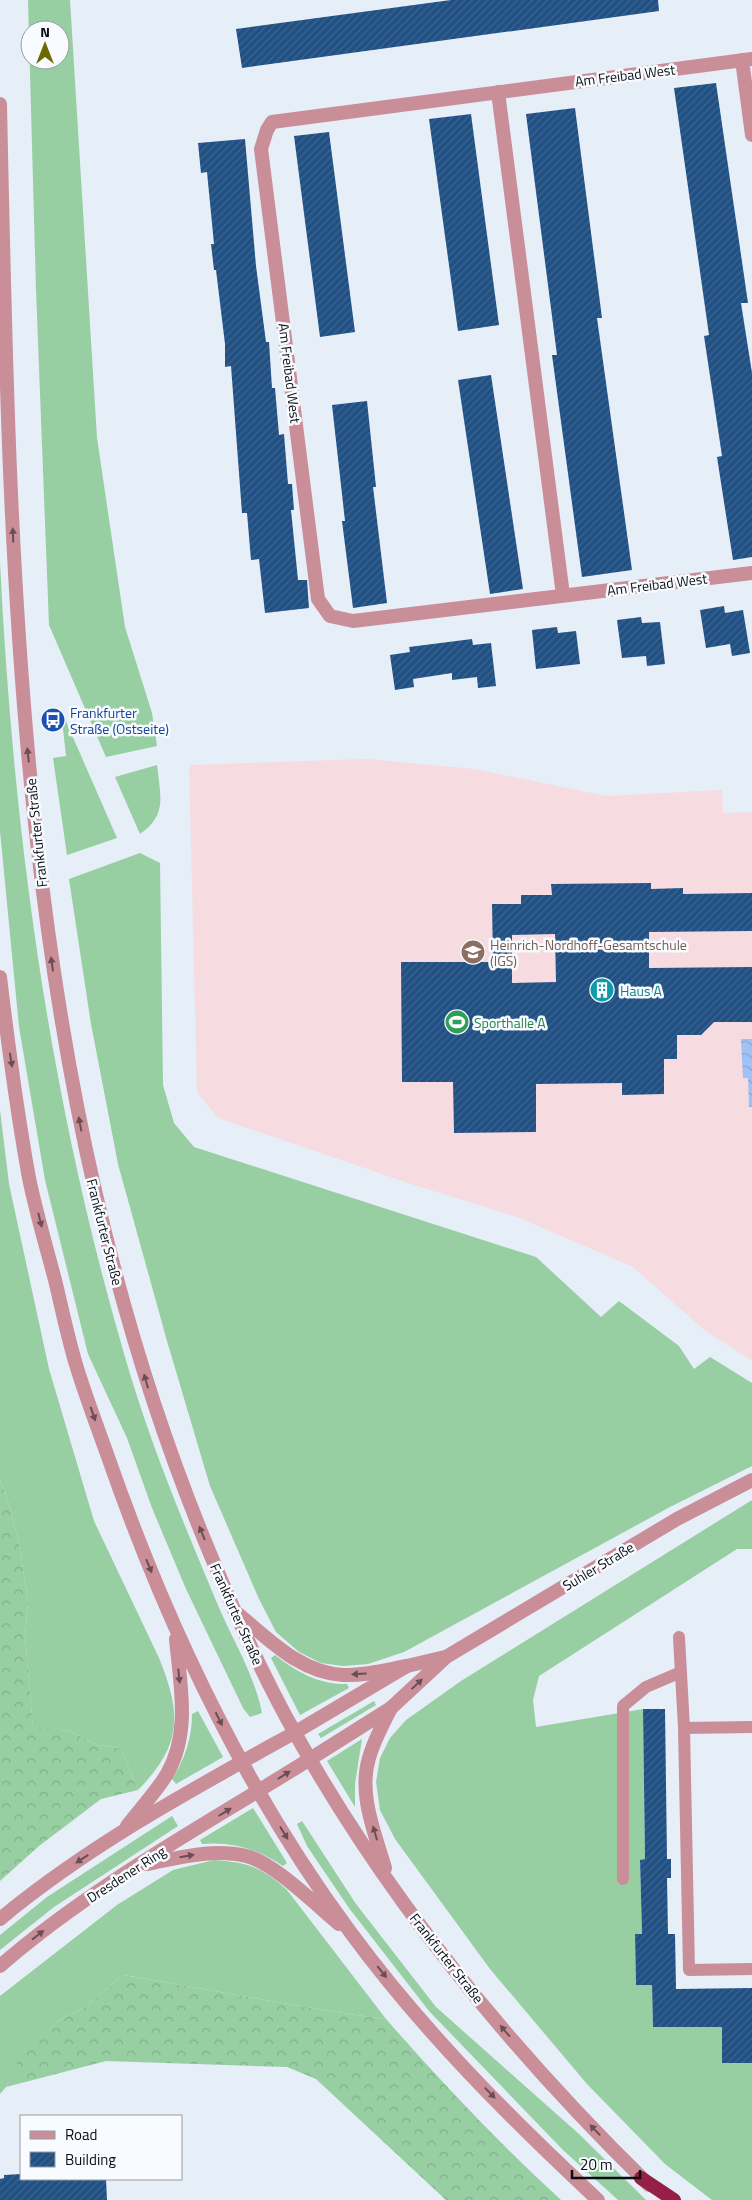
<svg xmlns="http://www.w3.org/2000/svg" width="752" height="2200" viewBox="0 0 752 2200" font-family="'Titillium Web',sans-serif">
  <defs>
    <pattern id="forest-crowns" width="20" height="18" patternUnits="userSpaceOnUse" patternTransform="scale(1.25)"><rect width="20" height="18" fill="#97cea2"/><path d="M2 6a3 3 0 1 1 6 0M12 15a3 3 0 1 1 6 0" fill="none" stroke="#81b08a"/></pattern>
    <pattern id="water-waves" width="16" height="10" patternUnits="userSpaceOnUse" patternTransform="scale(1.25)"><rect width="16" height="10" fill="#a1c1f5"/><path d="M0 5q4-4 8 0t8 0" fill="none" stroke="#89a5d1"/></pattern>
    <pattern id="building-hatch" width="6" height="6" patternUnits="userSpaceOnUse" patternTransform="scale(1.25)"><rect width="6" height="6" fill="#205084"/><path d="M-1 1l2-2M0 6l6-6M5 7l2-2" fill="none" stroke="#3e658e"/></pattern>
  </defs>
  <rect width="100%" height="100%" fill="#e6eef8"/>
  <path fill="#f6dce0" d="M366,759l109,10 131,27 116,-6 1,23 29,-1v549l-49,-32 -70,-62 -116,-50 -103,-32 -196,-67 -21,-26 -8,-327z"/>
  <path fill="#97cea2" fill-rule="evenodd" d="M28,0h42l27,438 28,189 27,86 5,33 -51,11 -57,-132 -13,-335zM30,30h30v30h-30z
    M0,562c13,269 49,536 125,795 24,84 58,165 92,246 15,36 37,70 45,110l-12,4 -7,-9 -57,-119 -34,-81 -25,-70 -39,-84 -43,-174 -26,-153 -19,-196z
    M61,710l56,128 -50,17 -14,-97 13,-2z
    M157,765c3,30 11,50 -17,69l-25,-57z
    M140,853l20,10 3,222 11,38 20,24 342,110 65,60 18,-16 60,45 15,23 16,-12 42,26v83l-82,41 -266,145 -36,12 -25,2 -22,-3 -22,-11 -23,-20 -17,-33 -49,-113 -43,-145 -49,-177 -27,-140 -22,-145z
    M0,1110l9,74 40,185 45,152 65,137c23,57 23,87 -21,132l-17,-42 -24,-3 -27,-14 -37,-3 -8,-92 3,-35 -9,-58 -12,-45 -7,-18z
    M752,1500v49h-15l-198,127 -6,24 3,27 107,-18 2,150 -5,1 2,74 -7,1 1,50h16l1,42h69l1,36h29v137h-40l-47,-36 -78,-80 -97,-115 -95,-130 -15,-29 -4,-28 4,-24 10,-20 16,-18 55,-39z
    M275,1655c22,17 44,30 72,29l2,4 -49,27 -29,-57z
    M374,1701l2,4 -55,33 -3,-4z
    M198,1711l25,46 -47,27 -4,-5c13,-20 20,-41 20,-65z
    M362,1739l-7,45v23l-28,-46z
    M253,1808l34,55 -4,3c-25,-17 -52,-25 -81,-22l-2,-4z
    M172,1816l6,10 -124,81 -54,43v-15l47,-38z
    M302,1821l54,83 80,103 143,127 67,66h-28l-55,-50 -134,-139 -80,-103 -42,-62 -10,-22z
    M214,1860c35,3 46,6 73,30l99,129c-89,-11 -175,-30 -263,-44l-38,32 -26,13 -37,34 -16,33 -6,7v-98l117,-91 56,-35z"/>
  <path fill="url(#forest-crowns)" d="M0,1480l7,18 12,45 9,58 -3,35 8,91 37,4 27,14 24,3 17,42 -37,9 -62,47 -39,35z
    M123,1975c88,14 174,33 263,44 55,63 113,124 175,181h-115l-130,-121 -29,-12 -181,-6 -100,26 15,-33 38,-34 26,-13z"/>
  <path fill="url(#water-waves)" d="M741,1039h11v68h-3l-1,-29h-5z"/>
  <path fill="url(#building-hatch)" fill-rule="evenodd" d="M451,0h207l1,11 -417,57 -6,-39z
    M716,83l32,220h-7l11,70v184l-19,3 -16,-103 5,-1 -18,-120 5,-1 -35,-247z
    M575,108l27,210h-5l35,252 -50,7 -30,-222h5l-31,-241z
    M471,114l28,211 -41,6 -29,-212z
    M329,132l26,200 -35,5 -26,-201z
    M245,139l11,127 10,76h3l3,46h3l4,47 5,-1 4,50h4l2,26h-3l7,70h9l2,28 -44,5 -6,-54 -8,1 -4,-47h-5l-11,-147 -6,1v-23l-9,-74h-2l-3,-26h3l-7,-72 -6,1 -3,-30z
    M491,375l32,214 -33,5 -32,-214z
    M367,401l9,86h-3l14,116 -34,5 -11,-87h3l-13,-116z
    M724,606l1,7 18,-3 7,43 -18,3 -2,-12 -24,4 -6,-38z
    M641,617l1,6 18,-1 5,42 -18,2 -1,-10 -24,2 -5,-38z
    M557,627l1,6 18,-2 4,33 -44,5 -4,-39z
    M472,639l1,6 18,-2 5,43 -18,2 -1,-11 -25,3v-7l-39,6 1,8 -19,3 -5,-35 20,-3 -1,-5z
    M651,883v6l32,-1v6l69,-1v38l-103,1v36l103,-1v55h-38l-13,13h-24v24h-13v35l-42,1v-12l-86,1v48l-82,1 -1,-51h-51l-1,-120h92l-1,-58h29v-9h31l-1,-11zM555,934l1,48 -44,1v-48z
    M643,1709h22l2,150h4v19h-4l1,56h7l1,55 76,-1v75h-30v-36h-69l-1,-42h-16l-1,-51h7l-2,-74 5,-1z
    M21,2174v5h85l1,21h-107v-21l4,-1v-3z"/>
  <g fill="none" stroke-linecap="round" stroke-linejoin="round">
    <path stroke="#c98e98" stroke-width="12" d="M679,1637l5,91
      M752,1727l-68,1 5,242 63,-1
      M623,1879v-173l23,-19 35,-15"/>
    <path stroke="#c98e98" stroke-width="14" d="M752,59l-480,63 -5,8 -6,19 57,450 12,17 23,5 399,-48
      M742,60l10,75
      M498,92l65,503
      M294,1733l113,-67 38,-9
      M310,1759l81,-51 55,-51 231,-138 75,-39"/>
    <path stroke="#c98e98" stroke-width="14" d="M0,104c10,486 18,979 204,1435 27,66 56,132 91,194 93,167 218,319 354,452
      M0,977c8,67 17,135 29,201 7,34 17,68 26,102 7,29 13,59 22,88 9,29 20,58 30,86 59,170 137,335 244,479 72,98 159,185 247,267
      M238,1614c31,25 62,59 105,61 21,1 43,-5 64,-9
      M127,1826c13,-17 29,-34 40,-52 24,-42 13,-90 9,-135
      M147,1864c32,-6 66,-16 99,-8 27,6 70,49 93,68
      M385,1868c-10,-35 -27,-74 -16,-110 5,-18 14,-34 22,-50
      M0,1919c89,-74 193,-130 294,-186
      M0,1966c93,-81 205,-141 310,-207"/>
    <path stroke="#961f47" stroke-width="14" d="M641,2178l33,22"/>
  </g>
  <defs><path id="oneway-solid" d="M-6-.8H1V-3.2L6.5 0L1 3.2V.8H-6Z" transform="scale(1.25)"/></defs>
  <g fill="#6a4e54">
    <use href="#oneway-solid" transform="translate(13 535) rotate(-92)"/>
    <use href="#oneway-solid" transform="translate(28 755) rotate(-96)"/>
    <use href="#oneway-solid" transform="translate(52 964) rotate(-98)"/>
    <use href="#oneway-solid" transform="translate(11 1060) rotate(81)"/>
    <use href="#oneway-solid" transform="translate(80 1124) rotate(-101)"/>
    <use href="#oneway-solid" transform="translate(40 1220) rotate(76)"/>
    <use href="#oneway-solid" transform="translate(146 1381) rotate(-106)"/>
    <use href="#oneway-solid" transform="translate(93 1414) rotate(71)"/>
    <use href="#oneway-solid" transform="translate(202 1533) rotate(-112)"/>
    <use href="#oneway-solid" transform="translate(149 1566) rotate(68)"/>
    <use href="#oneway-solid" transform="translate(359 1674) rotate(176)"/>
    <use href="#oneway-solid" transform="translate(179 1676) rotate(84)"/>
    <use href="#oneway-solid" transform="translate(417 1684) rotate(-43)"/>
    <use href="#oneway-solid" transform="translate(219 1719) rotate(63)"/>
    <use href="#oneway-solid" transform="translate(284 1775) rotate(-32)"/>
    <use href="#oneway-solid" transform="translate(225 1812) rotate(-32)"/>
    <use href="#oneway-solid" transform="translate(284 1833) rotate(58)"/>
    <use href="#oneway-solid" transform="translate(375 1833) rotate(-106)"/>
    <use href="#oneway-solid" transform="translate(187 1856) rotate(-10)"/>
    <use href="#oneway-solid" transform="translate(82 1859) rotate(147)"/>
    <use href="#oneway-solid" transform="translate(38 1935) rotate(-38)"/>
    <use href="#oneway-solid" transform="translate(382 1972) rotate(51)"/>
    <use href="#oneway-solid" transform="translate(505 2031) rotate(-131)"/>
    <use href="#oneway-solid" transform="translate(490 2093) rotate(46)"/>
    <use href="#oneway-solid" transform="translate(595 2130) rotate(-134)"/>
  </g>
  <defs>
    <symbol id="bus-disc" viewBox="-11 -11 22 22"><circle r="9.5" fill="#1a4fb4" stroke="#f8fbff"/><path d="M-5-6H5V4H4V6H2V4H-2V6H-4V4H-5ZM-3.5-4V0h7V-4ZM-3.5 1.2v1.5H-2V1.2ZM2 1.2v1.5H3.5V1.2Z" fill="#fff"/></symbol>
    <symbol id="school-disc" viewBox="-11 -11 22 22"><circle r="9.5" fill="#8d6e63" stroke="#f8fbff"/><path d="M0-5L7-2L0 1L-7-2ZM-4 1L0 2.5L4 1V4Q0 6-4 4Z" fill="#fff"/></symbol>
    <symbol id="building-disc" viewBox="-11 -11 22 22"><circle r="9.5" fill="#0f9aa8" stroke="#f8fbff"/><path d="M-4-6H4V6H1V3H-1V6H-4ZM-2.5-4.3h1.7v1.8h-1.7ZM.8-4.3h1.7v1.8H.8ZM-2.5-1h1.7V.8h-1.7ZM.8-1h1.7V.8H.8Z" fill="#fff"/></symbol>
    <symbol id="stadium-disc" viewBox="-11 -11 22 22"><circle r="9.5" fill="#2e9e5b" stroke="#f8fbff"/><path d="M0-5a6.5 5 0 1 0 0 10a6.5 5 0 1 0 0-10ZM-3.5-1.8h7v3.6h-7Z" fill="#fff"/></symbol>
  </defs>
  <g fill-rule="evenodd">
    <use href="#bus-disc" x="39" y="706" width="28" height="28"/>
    <use href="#school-disc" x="459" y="938" width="28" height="28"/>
    <use href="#building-disc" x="588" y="976" width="28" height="28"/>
    <use href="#stadium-disc" x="443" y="1008" width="28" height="28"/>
  </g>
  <g text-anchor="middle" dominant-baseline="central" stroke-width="5" stroke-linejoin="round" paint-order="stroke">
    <g font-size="14" fill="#0b0e11" stroke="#f8fbff">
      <text transform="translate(625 75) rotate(-7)">Am Freibad West</text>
      <text transform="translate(290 373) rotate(83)">Am Freibad West</text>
      <text transform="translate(657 584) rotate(-7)">Am Freibad West</text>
      <text transform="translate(36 833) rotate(-96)">Frankfurter Straße</text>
      <text transform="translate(105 1232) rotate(76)">Frankfurter Straße</text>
      <text transform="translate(598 1566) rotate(-31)">Suhler Straße</text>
      <text transform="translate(237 1614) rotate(66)">Frankfurter Straße</text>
      <text transform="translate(126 1874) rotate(-33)">Dresdener Ring</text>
      <text transform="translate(447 1958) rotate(52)">Frankfurter Straße</text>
    </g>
    <g font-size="14" fill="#164399" stroke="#f8fbff" text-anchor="start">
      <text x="70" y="712">Frankfurter<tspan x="70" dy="16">Straße (Ostseite)</tspan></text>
    </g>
    <g font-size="14" fill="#785e54" stroke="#f8fbff" text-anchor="start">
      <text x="490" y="944">Heinrich-Nordhoff-Gesamtschule<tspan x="490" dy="16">(IGS)</tspan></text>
    </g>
    <g font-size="14" fill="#0d838f" stroke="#f8fbff" text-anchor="start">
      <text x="620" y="990">Haus A</text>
    </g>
    <g font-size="14" fill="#27864d" stroke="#f8fbff" text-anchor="start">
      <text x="474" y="1022">Sporthalle A</text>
    </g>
  </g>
  <rect x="20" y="2115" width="162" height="65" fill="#f8fbff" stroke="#999ca0"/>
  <rect x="30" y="2131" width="25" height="8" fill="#c98e98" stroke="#999ca0"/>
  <text x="65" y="2140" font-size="15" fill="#0b0e11">Road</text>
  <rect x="30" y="2152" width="25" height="15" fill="url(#building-hatch)" stroke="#999ca0"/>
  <text x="65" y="2165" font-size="15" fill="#0b0e11">Building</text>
  <g transform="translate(45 45)"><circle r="24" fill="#f8fbff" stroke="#999ca0"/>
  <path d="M0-4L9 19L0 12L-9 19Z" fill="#6d6901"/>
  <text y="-8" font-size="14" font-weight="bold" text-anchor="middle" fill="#0b0e11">N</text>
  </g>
  <path d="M572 2170v8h68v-8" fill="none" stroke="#0b0e11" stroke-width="2.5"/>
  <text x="580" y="2170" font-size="15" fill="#0b0e11" stroke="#f8fbff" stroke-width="4" paint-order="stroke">20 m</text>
</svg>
